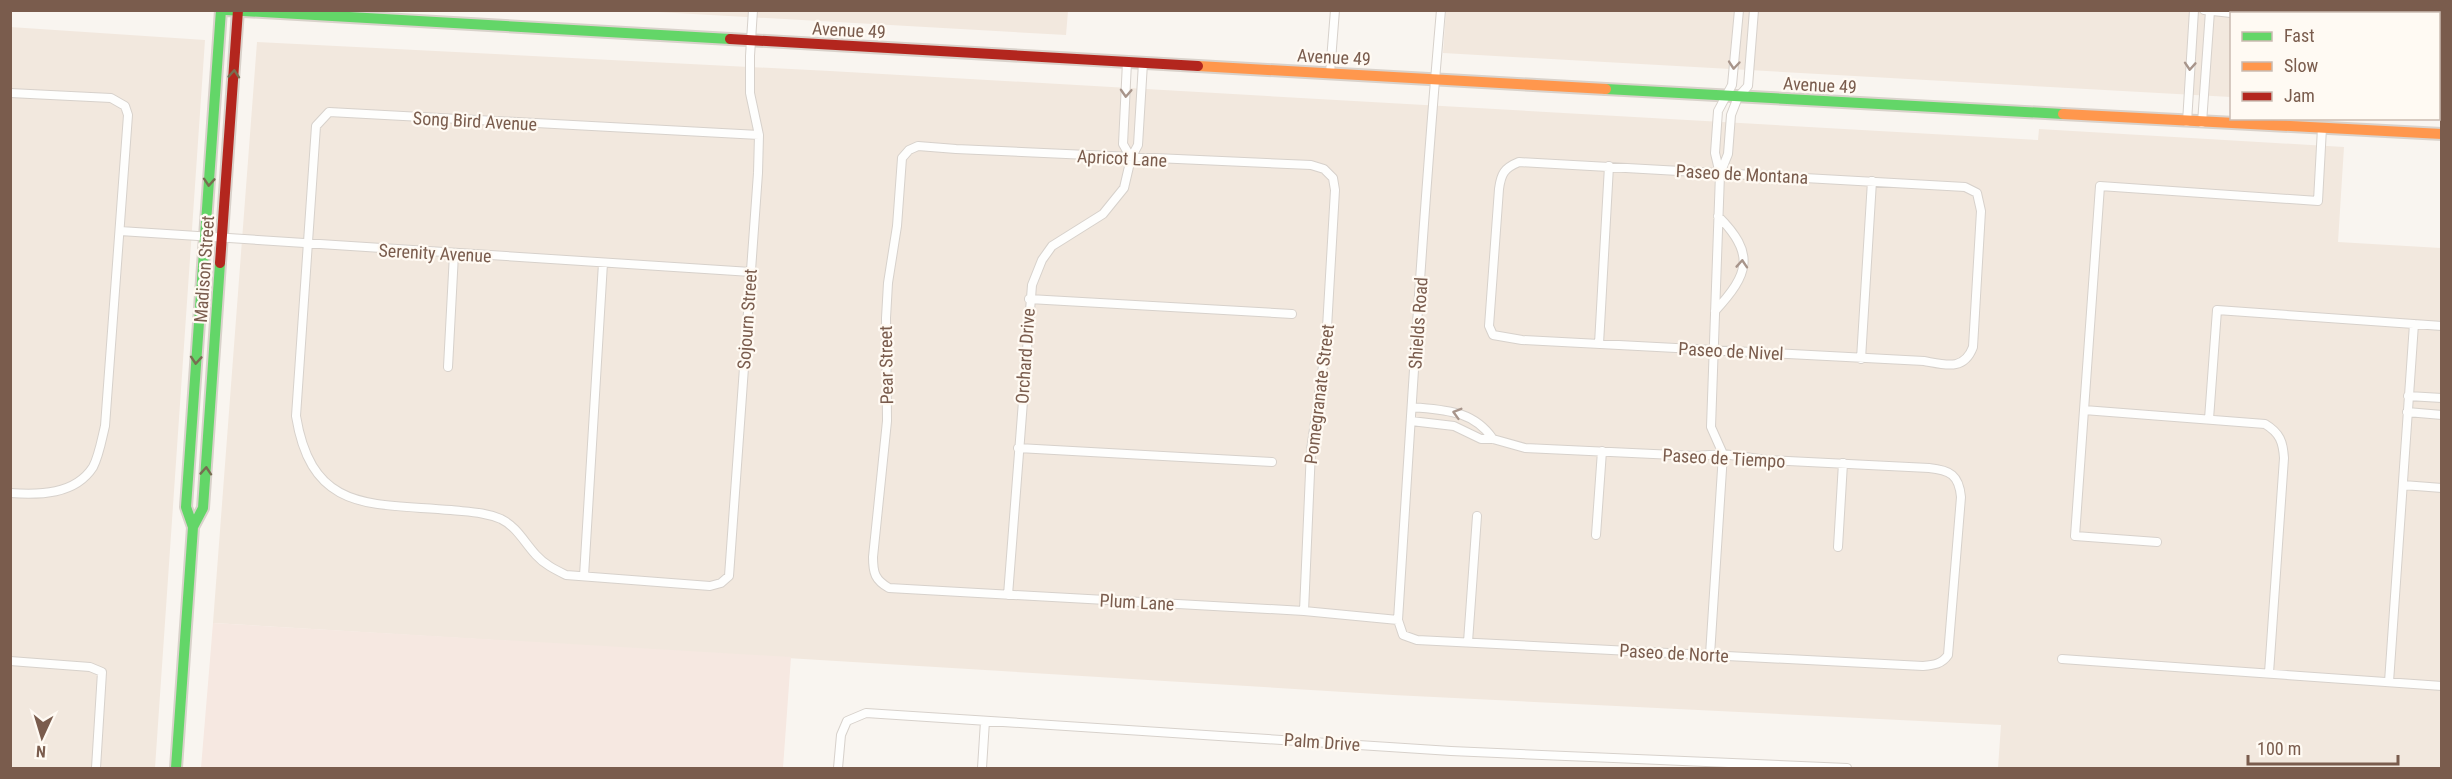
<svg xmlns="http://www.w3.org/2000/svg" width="2452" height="779" viewBox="0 0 2452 779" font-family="'Roboto Condensed',sans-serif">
  <rect width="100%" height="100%" fill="#f9f5f0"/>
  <path fill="#f2e8de" d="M1446,10l911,1v3h-125l-1,83 -788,-44z
    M640,11h428l-2,24z
    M10,27l195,13 -50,728h-144z
    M257,42l573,29 1208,69 1,-11 305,18 -6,95 103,6v520h-443l3,-43 -608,-30 -1180,-72z"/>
  <path fill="#f6e8e1" d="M213,623l578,34 -8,111h-582z"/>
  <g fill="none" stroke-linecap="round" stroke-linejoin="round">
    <defs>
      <path id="street" d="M753,10l-3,46v37l9,42 -1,38 -29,403 -8,7 -11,3 -144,-11c-12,-6 -22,-11 -30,-20 -12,-13 -19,-28 -35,-36 -16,-7 -33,-7 -50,-9 -79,-7 -139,4 -155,-94l20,-290 13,-14 430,23
        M2204,10l36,4
        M2272,14l3,-4
        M1127,62l-4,82 8,14
        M1330,73l5,-63
        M10,93l101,5 14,8 3,9 -23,311c-3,12 -6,30 -12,41 -18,28 -54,28 -83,26
        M2187,122l7,-112
        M2202,123l8,-112
        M1519,162l446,25 12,6 4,18 -8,136c-9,24 -27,18 -49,14l-402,-21 -29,-5 -4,-9 10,-137c2,-15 5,-21 20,-27z
        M1720,174l8,-20 3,-39 7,-18 10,-11 6,-76
        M120,231l631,41
        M1029,299l263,15
        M1715,311c34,-37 41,-57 3,-95
        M1599,344l10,-178
        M1861,359l11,-178
        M448,367l6,-113
        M2408,396l34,2
        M1412,407c32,3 61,3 81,32
        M2084,410l181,14c15,9 18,18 19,34l-15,215
        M2407,412l35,3
        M2209,419l8,-109 225,16
        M1411,421l43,5 27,13h12l32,9 171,8 27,-2 44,6 162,8c21,2 30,7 32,29l-13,158c-6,9 -14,10 -25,11l-506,-26 -14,-5 -5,-15c13,-203 25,-407 43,-610
        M1018,448l254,14
        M2403,485l39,3
        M1596,535l6,-84
        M2157,542l-82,-6 25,-350 218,15 4,-73
        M1838,547l5,-84
        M584,576l19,-313
        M1008,595l24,-310 10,-25 10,-14 51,-32 21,-26 7,-30 7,-13 5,-82
        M1304,611l7,-161 15,-105 9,-155 -2,-12 -9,-9 -13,-4 -355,-16 -38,-3 -9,4 -7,8 -5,68 -9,57 -2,35 1,103 -14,136c0,16 2,23 16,31l415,23 94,9
        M1468,642l9,-126
        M1710,655l13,-201 -12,-27 9,-253 -5,-21 3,-42 14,-26 7,-75
        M2062,659l380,27
        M10,661l80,6 12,5 -6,96
        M2389,682l25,-358
        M838,768l3,-33 6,-14 19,-8 585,38 396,17
        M982,768l3,-47"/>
      <path id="fast" d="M226,10l504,29
        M1606,89l457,25
        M193,527l-7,-20 35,-497
        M176,768l17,-241 10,-19 17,-245"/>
      <path id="slow" d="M1198,66l408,23
        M2063,114l379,20"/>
      <path id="jam" d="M730,39l468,27
        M220,263l18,-253"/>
    </defs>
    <use href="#street" stroke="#d7d1cb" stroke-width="10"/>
    <use href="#fast" stroke="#d9d2cb" stroke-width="14"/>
    <use href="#slow" stroke="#d9d2cb" stroke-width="14"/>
    <use href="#jam" stroke="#d9d2cb" stroke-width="14"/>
    <use href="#street" stroke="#fefefd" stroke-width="8"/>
    <use href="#fast" stroke="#63d668" stroke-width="10"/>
    <use href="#slow" stroke="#ff974d" stroke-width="10"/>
    <use href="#jam" stroke="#b3261e" stroke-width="10"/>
  </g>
  <defs><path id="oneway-chevron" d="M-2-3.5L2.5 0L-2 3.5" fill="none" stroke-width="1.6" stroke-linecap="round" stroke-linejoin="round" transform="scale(1.5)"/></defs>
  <g stroke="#a8958b">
    <use href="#oneway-chevron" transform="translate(1734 65) rotate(95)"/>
    <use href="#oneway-chevron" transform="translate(2190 66) rotate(94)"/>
    <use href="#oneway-chevron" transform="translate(1126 93) rotate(93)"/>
    <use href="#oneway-chevron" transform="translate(1742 264) rotate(-86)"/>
    <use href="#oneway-chevron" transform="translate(1457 413) rotate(-164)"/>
  </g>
  <g stroke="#776e51">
    <use href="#oneway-chevron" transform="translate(234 74) rotate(-86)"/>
    <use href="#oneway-chevron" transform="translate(209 182) rotate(94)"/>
    <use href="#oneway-chevron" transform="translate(196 360) rotate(94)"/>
    <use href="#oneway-chevron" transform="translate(206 471) rotate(-86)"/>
  </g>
  <g text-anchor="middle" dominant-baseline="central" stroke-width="4.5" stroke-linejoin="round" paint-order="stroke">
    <g font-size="18" fill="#7a5c4d" stroke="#fffaf3">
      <text transform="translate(849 30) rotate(3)">Avenue 49</text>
      <text transform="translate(1334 57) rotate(3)">Avenue 49</text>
      <text transform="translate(1820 85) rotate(3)">Avenue 49</text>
      <text transform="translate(475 121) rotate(3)">Song Bird Avenue</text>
      <text transform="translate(1122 158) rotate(3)">Apricot Lane</text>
      <text transform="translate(1742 174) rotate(3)">Paseo de Montana</text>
      <text transform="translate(435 253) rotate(3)">Serenity Avenue</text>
      <text transform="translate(204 269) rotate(-86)">Madison Street</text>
      <text transform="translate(747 319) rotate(-86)">Sojourn Street</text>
      <text transform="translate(1418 323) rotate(-86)">Shields Road</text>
      <text transform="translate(1731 351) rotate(3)">Paseo de Nivel</text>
      <text transform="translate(1025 356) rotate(-86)">Orchard Drive</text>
      <text transform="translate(886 365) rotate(-91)">Pear Street</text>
      <text transform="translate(1319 394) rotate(-83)">Pomegranate Street</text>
      <text transform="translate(1724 458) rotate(3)">Paseo de Tiempo</text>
      <text transform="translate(1137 602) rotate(3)">Plum Lane</text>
      <text transform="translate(1674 653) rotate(3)">Paseo de Norte</text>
      <text transform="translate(1322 742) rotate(4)">Palm Drive</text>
    </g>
  </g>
  <rect width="2452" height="779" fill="none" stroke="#7a5c4d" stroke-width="24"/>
  <rect x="2230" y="12" width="210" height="108" fill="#fffaf3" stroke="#cabbb1" stroke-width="1.5"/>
  <rect x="2242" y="32" width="30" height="9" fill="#63d668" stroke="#cabbb1" stroke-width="1.5"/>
  <text x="2284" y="42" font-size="18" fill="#7a5c4d">Fast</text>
  <rect x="2242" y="62" width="30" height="9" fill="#ff974d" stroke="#cabbb1" stroke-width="1.5"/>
  <text x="2284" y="72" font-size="18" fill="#7a5c4d">Slow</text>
  <rect x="2242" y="92" width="30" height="9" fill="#b3261e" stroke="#cabbb1" stroke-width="1.5"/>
  <text x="2284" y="102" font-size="18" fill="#7a5c4d">Jam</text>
  <g transform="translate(42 737) rotate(184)" stroke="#fffaf3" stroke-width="4.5" paint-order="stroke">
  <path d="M0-4.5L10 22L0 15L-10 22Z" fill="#7a5c4d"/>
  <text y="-9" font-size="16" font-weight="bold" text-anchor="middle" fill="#7a5c4d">N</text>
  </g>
  <path d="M2248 755v9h150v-9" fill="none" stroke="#7a5c4d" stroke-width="3"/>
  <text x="2257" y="755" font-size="18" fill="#7a5c4d" stroke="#fffaf3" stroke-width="4.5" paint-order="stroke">100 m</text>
</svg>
